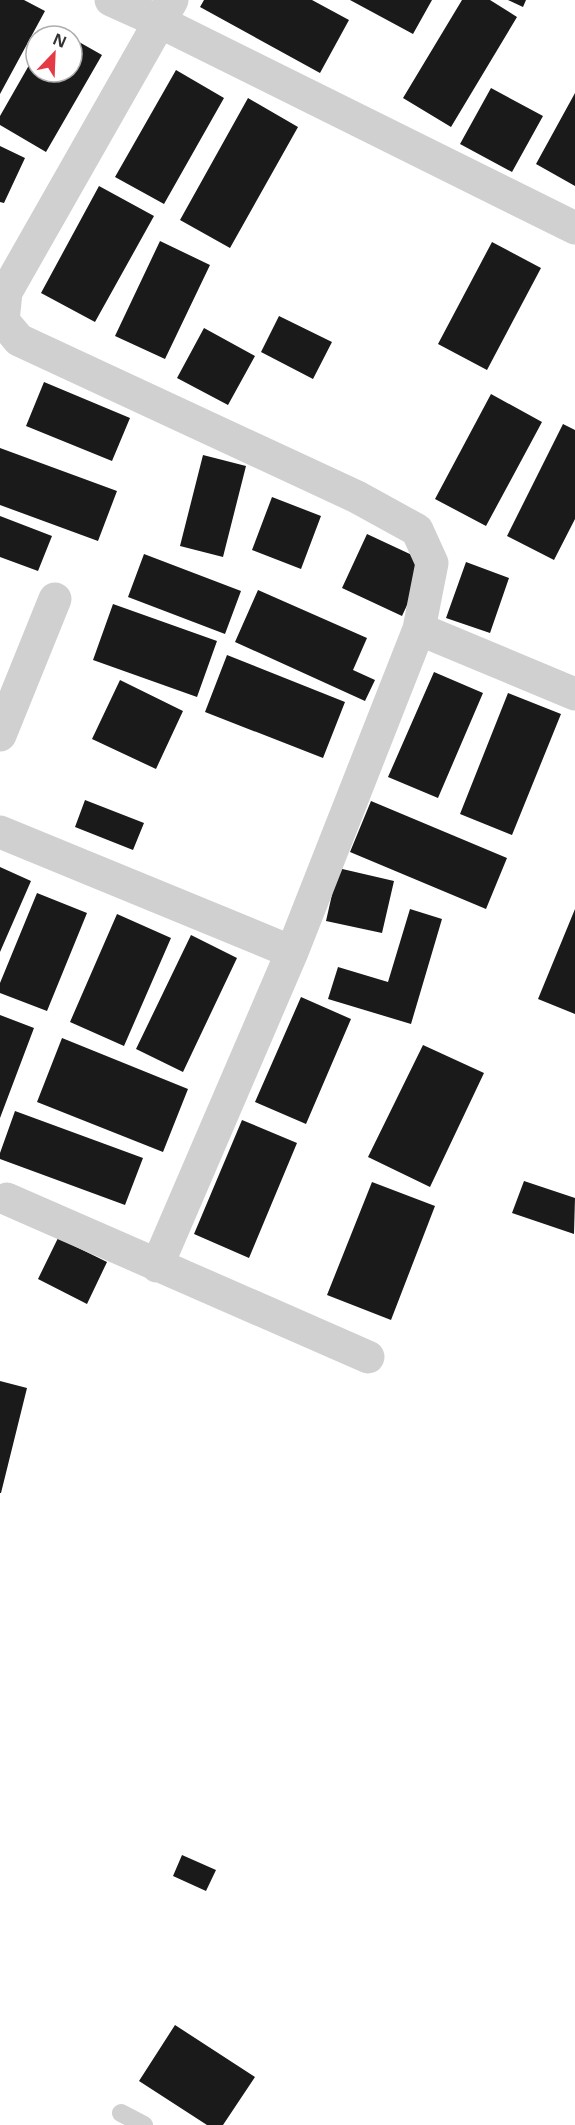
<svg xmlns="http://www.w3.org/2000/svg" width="575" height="2125" viewBox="0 0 575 2125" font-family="'Open Sans',sans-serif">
  <rect width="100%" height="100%" fill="#fff"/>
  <path fill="#1a1a1a" d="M0,0h24l21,11 -45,83z
    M204,0h108l37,20 -29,53 -120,-66z
    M350,0h82l-19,34z
    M462,0h28l27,17 -66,110 -48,-29z
    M508,0h18l-3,7z
    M52,26l17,10h-23z
    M72,38l30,17 -56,97 -46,-27v-9l36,-63v19h36z
    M176,70l48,28 -60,106 -49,-27z
    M491,88l52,28 -31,56 -52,-28z
    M575,93v93l-39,-22z
    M248,98l50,29 -68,121 -50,-28z
    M0,146l25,12 -21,45 -4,-1z
    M99,186l55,30 -59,106 -54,-29z
    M160,241l50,24 -45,94 -50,-23z
    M492,242l49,26 -54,102 -49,-26z
    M279,316l53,26 -19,37 -52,-27z
    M204,328l51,28 -27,49 -51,-27z
    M44,382l86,36 -18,43 -86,-35z
    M491,394l51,28 -56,104 -51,-27z
    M563,424l12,6v89l-21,41 -47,-24z
    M0,448l117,43 -19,50 -98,-36z
    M203,455l43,11 -23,91 -43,-11z
    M272,497l49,19 -20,53 -49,-19z
    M0,516l52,20 -14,35 -38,-14z
    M367,534l60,28 -25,54 -60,-28z
    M144,554l97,37 -16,43 -97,-37z
    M466,562l43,16 -19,55 -44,-15z
    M258,590l109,48 -14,32 22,10 -10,21 -130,-59z
    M113,604l104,37 -20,56 -104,-37z
    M227,655l118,47 -22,56 -118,-46z
    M434,672l49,21 -45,105 -50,-21z
    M120,680l63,31 -27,58 -64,-30z
    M508,693l53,21 -49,121 -52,-21z
    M85,800l59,23 -11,27 -58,-23z
    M371,801l136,57 -21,51 -136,-57z
    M0,867l31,14 -31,71z
    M338,868l56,13 -12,52 -56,-12z
    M37,893l50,20 -40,98 -47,-18v-10z
    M410,909l32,10 -31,105 -83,-25 10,-32 50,15z
    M575,909v105l-37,-15z
    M117,914l54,24 -47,108 -54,-24z
    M191,935l46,23 -54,114 -47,-23z
    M301,997l50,22 -45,105 -51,-22z
    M0,1015l34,13 -34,90z
    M62,1038l126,51 -25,63 -126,-50z
    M423,1045l61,28 -54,114 -62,-30z
    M15,1111l128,47 -18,47 -125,-46v-6z
    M242,1120l55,23 -48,115 -55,-24z
    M524,1181l51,17 -1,36 -62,-21z
    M372,1182l63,24 -44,114 -64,-25z
    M58,1238l49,24 -20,42 -49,-25z
    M0,1381l27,7 -26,105h-1z
    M182,1855l34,15 -10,21 -33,-15z
    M175,2025l80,52 -32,48h-16l-68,-44z"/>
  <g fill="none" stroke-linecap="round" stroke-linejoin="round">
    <path stroke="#d0d0d0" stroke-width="18" d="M121,2113l23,12"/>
    <path stroke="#d0d0d0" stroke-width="33" d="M111,0l49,22 415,206
      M419,629l156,65
      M0,735l55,-136
      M0,832l292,120
      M7,1199l361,158
      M157,1266l135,-314 127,-323 13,-66 -15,-33 -60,-33 -338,-157 -16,-19 3,-29 166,-292"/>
  </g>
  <g transform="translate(54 54) rotate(23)"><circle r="28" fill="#ffffff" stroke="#adadad" stroke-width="1.5"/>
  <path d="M0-4.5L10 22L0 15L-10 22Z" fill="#e63946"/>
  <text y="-9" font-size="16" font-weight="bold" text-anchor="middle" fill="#333333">N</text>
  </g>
</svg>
